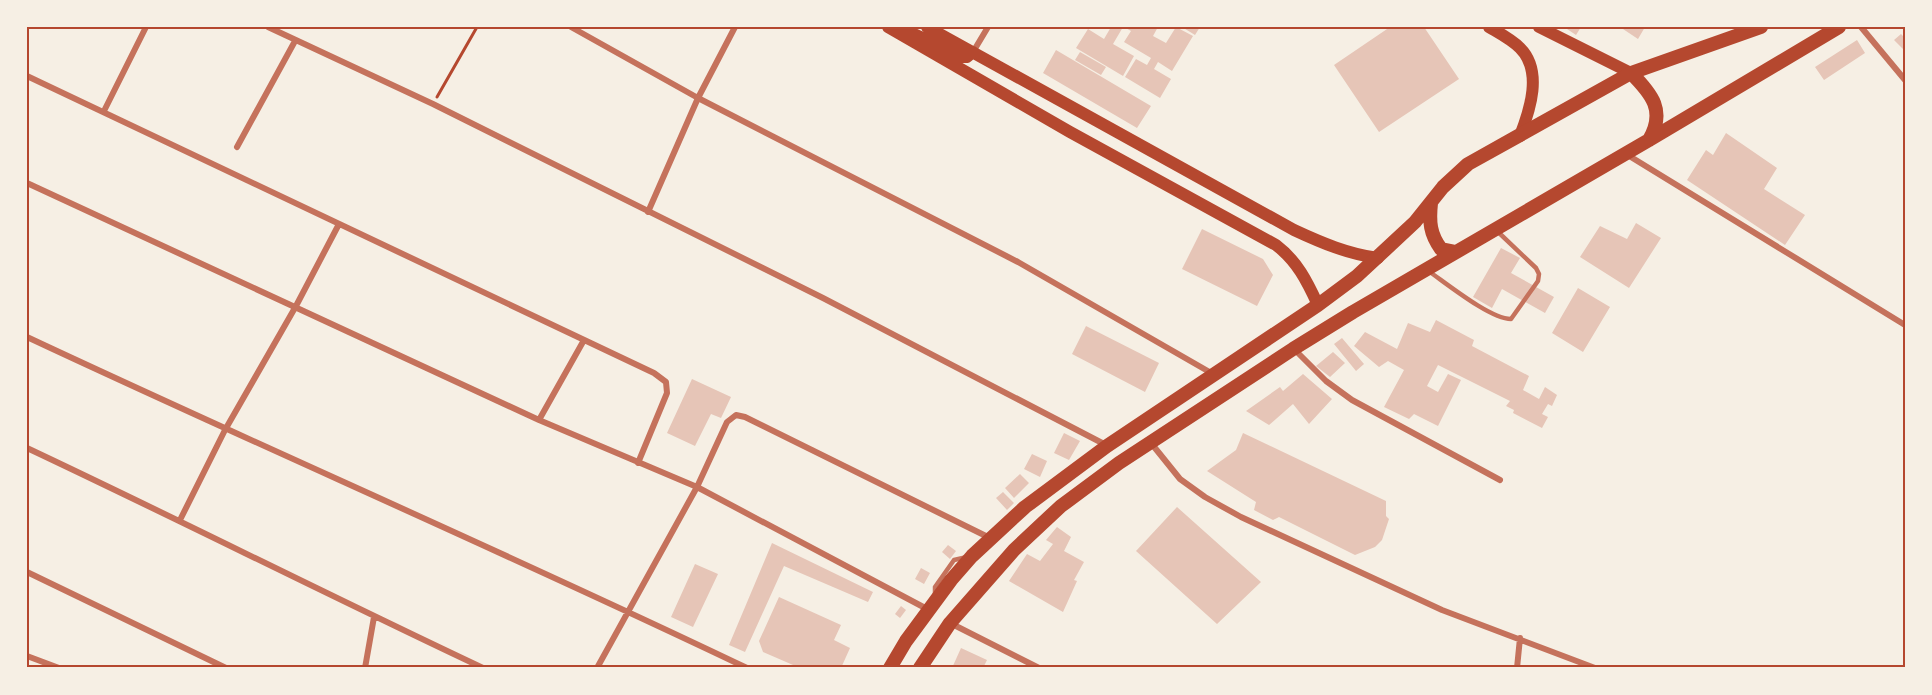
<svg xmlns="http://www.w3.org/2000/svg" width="1932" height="695" viewBox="0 0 1932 695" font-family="'Sofia Sans Condensed',sans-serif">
  <rect width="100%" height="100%" fill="#f6efe4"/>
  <path fill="#e6c5b7" d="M1111,27h12l-10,17 21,12 -11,20 -47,-28 12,-19 16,10z
    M1124,27h34l-5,9 13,7 10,-16 17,9 -21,35 -14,-9 -4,7 17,10 -11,19 -35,-21 11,-18 11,6 4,-7 -27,-16 7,-11z
    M1182,27h18l-5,8z
    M1390,27h34l35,52 -80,53 -45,-67z
    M1564,27h17l-5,8z
    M1620,27h25l-7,12z
    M1901,34l4,4v13l-11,-11z
    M1857,40l8,13 -41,27 -9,-13z
    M1056,50l95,56 -14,22 -94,-55z
    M1080,52l26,15 -5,8 -26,-15z
    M1726,133l51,35 -13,21 41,26 -20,30 -98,-65 19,-30 7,5z
    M1636,223l25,15 -32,50 -49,-31 20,-31 27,13z
    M1202,229l61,30 10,16 -16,31 -75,-37z
    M1501,248l19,10 -9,15 43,24 -9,16 -43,-24 -10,19 -19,-11z
    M1578,288l32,19 -27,45 -31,-19z
    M1436,320l38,20 -2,6 57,30 -6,14 16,9 6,-12 12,8 -5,11 -4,-2 -6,10 6,3 -6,11 -29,-15 1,-3 -8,-4 4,-5 -72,-36 -11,21 11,6 10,-18 13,6 -23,46 -24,-12 -5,5 -25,-12 20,-37 -16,-9 -9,6 -25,-21 11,-14 32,17 11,-26 22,9z
    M1086,326l73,37 -14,29 -73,-38z
    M1342,338l22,26 -8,7 -22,-27z
    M1333,352l12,11 -15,14 -14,-11z
    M1303,374l29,25 -23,25 -16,-20 -24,21 -23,-14 34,-24 3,4z
    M692,379l39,18 -10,21 -10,-4 -16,32 -28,-13z
    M1064,433l16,8 -11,19 -15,-7z
    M1243,433l143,68v15l3,3 -7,21 -7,7 -20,8 -76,-38 -6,3 -19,-10 2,-8 -49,-31 29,-21z
    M1032,454l15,7 -7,16 -16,-8z
    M1020,474l9,9 -15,15 -9,-10z
    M1003,492l11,11 -7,7 -11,-12z
    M1177,507l84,75 -44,42 -81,-73z
    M1057,527l14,10 -7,14 20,11 -10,18 3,1 -14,31 -54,-31 18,-27 13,7 13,-17 -7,-4z
    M772,543l101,49 -5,10 -84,-36 -39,86 -16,-7z
    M948,545l8,6 -6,8 -8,-7z
    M695,564l23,10 -25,53 -22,-10z
    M921,568l9,5 -6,11 -9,-5z
    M779,597l62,28 -7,15 16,8 -9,20h-41l-37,-16 -4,-11z
    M901,606l5,4 -6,8 -5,-4z
    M961,648l26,12 -4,8h-31z"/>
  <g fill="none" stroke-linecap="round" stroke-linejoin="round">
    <path stroke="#b5482f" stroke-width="3" d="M437,97l40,-70"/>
    <path stroke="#c5725c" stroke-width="4.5" d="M1427,270c19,13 63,49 84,49l27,-38 1,-7 -3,-6 -40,-38
      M935,595v-8l19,-27 13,-3"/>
    <path stroke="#c5725c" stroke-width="6" d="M268,27l165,77 390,194 283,147
      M571,27l127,71 320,164 195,112
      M1861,27l44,53
      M973,52l15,-25
      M27,76l627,297 12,9 1,11 -29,70
      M104,111l42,-84
      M237,147l58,-106
      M1626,154l279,171
      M27,183l512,237 158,67 232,123
      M648,212l50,-114 37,-71
      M27,337c239,112 482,217 720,331
      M1294,349l32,32 26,19 148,80
      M539,420l45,-80
      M1151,443l29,36 25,18 36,20 201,93 153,58
      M27,448c153,72 303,148 456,220
      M180,520l45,-90 71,-124 43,-82
      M27,572l199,96
      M950,623l89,45
      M27,656l32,12
      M365,668l9,-51
      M597,668l100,-181 30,-65 9,-7 9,2 245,121
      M1517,668l3,-30"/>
    <path stroke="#b5482f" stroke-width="12" d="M888,27l182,105 206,113c21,16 31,36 42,60
      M927,27l367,203c28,13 54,24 84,28
      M1489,27c10,6 22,12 31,21 23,23 10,62 0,88
      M1539,27l92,46
      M904,31c19,3 48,28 63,26l6,-5"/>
    <path stroke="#b5482f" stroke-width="14" d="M1631,73c21,21 35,38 18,67
      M1431,203c-2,19 -1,31 10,46l15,3
      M890,668l16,-27 45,-61 21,-24 53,-49 82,-61 211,-141 39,-29 58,-54 28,-35 25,-23 163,-91 130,-46
      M920,668l30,-45 64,-73 47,-44 58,-43 174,-114 60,-37 296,-172 190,-113"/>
  </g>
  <rect width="1932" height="695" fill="none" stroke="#f6efe4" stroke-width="57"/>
  <rect x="28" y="28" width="1876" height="638" fill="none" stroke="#b5482f" stroke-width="2"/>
</svg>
